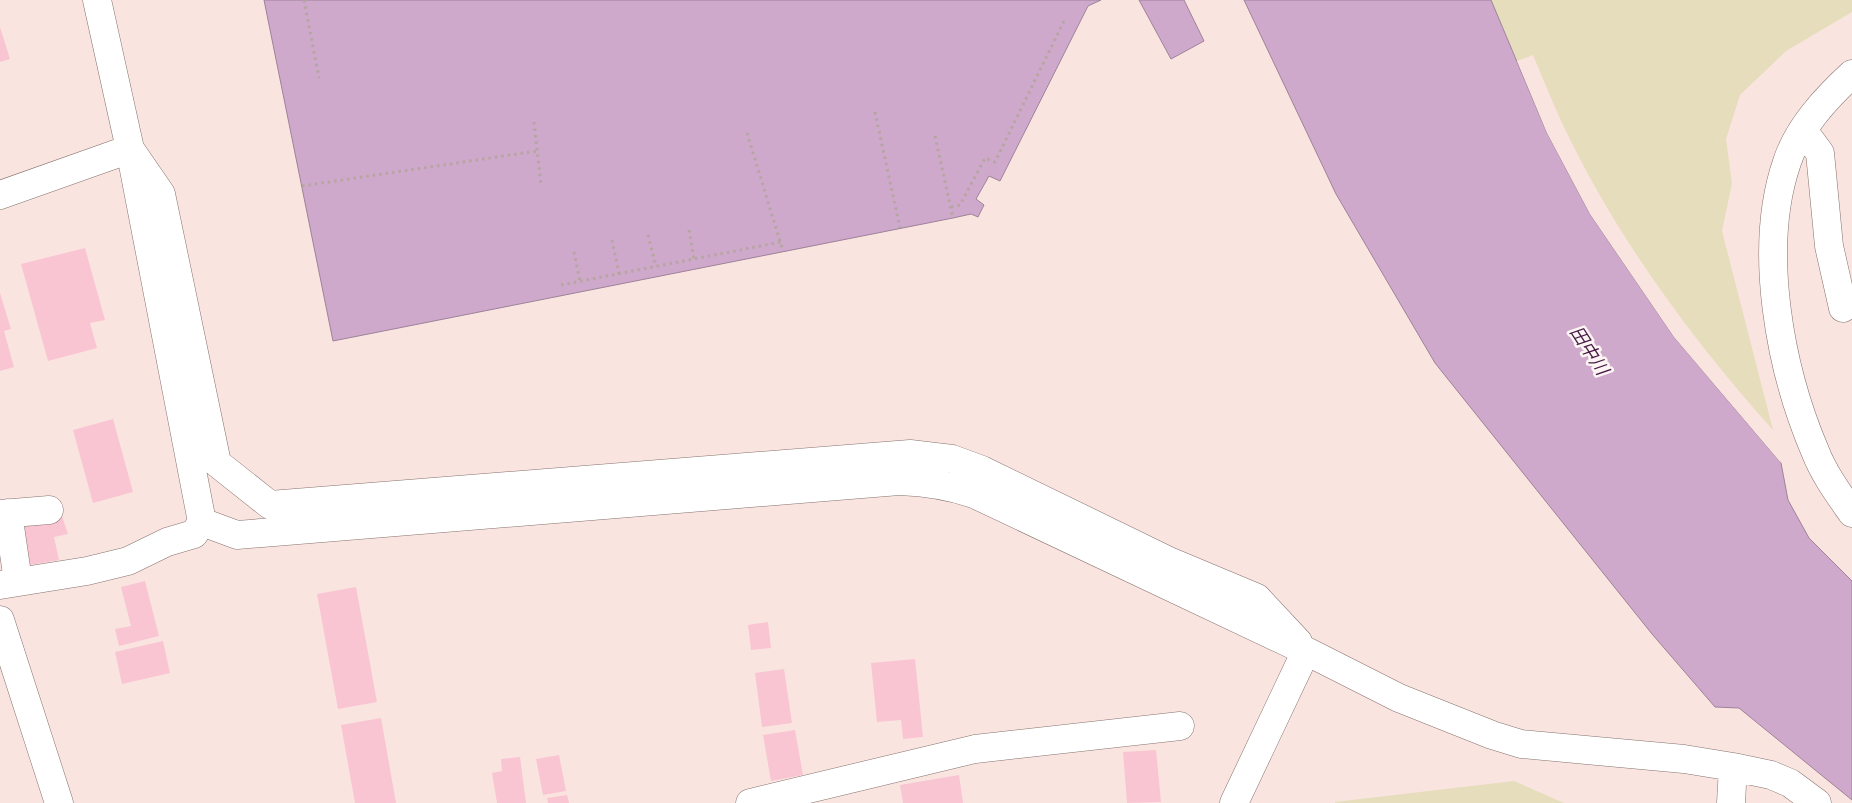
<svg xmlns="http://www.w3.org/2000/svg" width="1852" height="803" viewBox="0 0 1852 803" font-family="'Open Sans','Noto Sans JP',sans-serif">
  <rect width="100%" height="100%" fill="#fae4df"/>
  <path fill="#e5ddbb" d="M1491,0h361v12l-66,39 -46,44 -14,44 6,44 -10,48 51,199c-81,-90 -158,-195 -210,-305 -11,-23 -20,-47 -30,-70l-16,6z
    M1514,781l50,22h-229v-1z"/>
  <path fill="#cea9cb" stroke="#9e8299" d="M264,0h837l-13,6 -88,175 -11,-5 -13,23 8,6 -6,12 -7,-3 -18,4 -620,123z
    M1139,0h45l20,41 -33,18z
    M1244,0h247l56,133 43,81 84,123 107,126 7,37 21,38 43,43v219l-113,-92 -24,-1 -63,-73 -217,-271 -99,-169z"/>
  <path fill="#fae4df" d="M1519,60l30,72 43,80 84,123 103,123 2,5 -107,-126 -84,-123 -43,-81 -30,-72z"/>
  <path fill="#f9c5d2" d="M0,27l10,32 -10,3z
    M85,248l20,72 -15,3 7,25 -49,13 -27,-97z
    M0,293l11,36 -7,2 10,36 -14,4z
    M113,419l20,73 -40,11 -20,-73z
    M62,516l6,18 -14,3 5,23 -35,6 -11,-48z
    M145,581l14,55 -40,10 -4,-17 16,-3 -10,-39z
    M356,587l21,115 -39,7 -21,-115z
    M768,622l3,26 -20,2 -3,-25z
    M163,641l7,32 -48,11 -7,-32z
    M915,659l8,78 -20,2 -2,-19 -24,2 -6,-59z
    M784,669l8,54 -30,4 -7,-54z
    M381,718l15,85h-41l-14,-78z
    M795,730l8,45 -32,6 -8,-46z
    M1156,750l5,52 -34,1 -4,-51z
    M559,755l7,36 -23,4 -7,-36z
    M520,757l6,46h-29l-5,-30 10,-2 -1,-12z
    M959,775l4,28h-60l-3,-18z
    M567,795l2,8h-21l-1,-5z"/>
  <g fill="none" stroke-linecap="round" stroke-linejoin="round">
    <defs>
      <path id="minor" d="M1852,74c-26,24 -54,54 -65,88 -30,87 -7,207 28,289 9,23 23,42 37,62
        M1803,130l17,23 9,93 14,62
        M130,149l31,45 56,269 53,42 640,-51 42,5 30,11 189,92 86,36 41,44
        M0,195l130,-46
        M8,513l10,68
        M0,514l49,-4
        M202,522l35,13 662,-54c27,1 49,4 75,13l332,157 93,47 93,37 29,9 163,15 49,8 38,8 19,8 27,20
        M0,585l87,-14 41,-10 39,-19 27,-8 8,-12 -72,-373 -33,-149
        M0,620l59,183
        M750,803l225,-54 205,-23
        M1234,803l72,-152
        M1731,803l2,-36"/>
    </defs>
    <use href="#minor" stroke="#86736f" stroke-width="29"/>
    <path stroke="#b6a5a1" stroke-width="3" stroke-dasharray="2.5 4" stroke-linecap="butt" d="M304,0l15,78
      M875,112l25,116
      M534,122l7,63
      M747,133l36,118
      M935,136l18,82
      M302,186l235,-35
      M951,207l9,-2 25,-47 10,4 70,-143
      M689,230l5,29
      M648,235l8,32
      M612,240l7,34
      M574,252l6,30
      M561,285l220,-43"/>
    <use href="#minor" stroke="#fff" stroke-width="28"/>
  </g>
  <g text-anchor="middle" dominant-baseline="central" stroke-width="5" stroke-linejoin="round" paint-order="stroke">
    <g font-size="18" font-style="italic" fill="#461944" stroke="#fdf5f3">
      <text transform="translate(1590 350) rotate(57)">田中川</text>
    </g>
  </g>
</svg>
